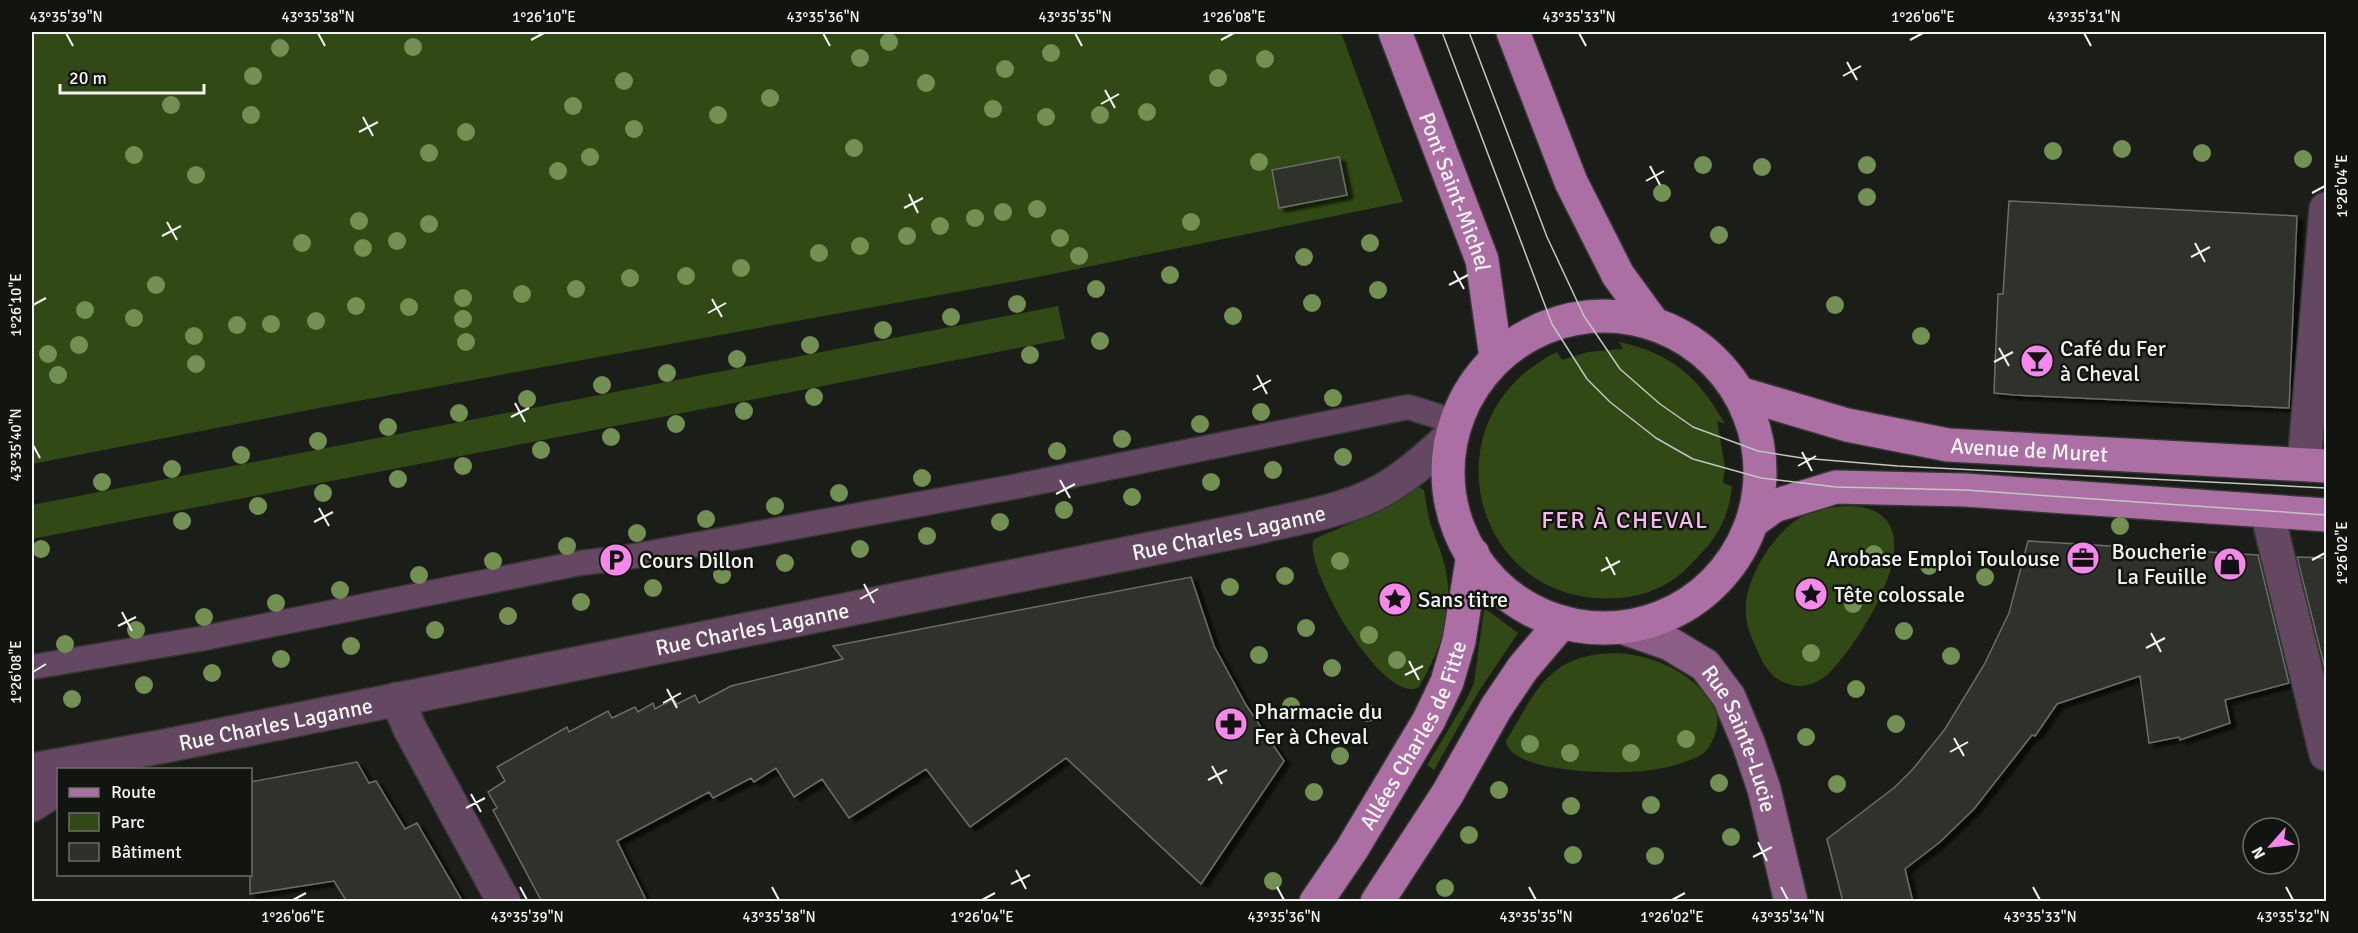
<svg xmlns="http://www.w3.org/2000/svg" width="2358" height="933" viewBox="0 0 2358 933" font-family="Signika,sans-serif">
  <defs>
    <filter id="shadow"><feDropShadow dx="6" dy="4" stdDeviation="1.5" flood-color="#0009"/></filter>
  </defs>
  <rect width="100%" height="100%" fill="#1b1d19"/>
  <path fill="#314914" d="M32,32h1309l62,170 -370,76 -714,130 -287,56z
    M1058,306l7,33 -1033,200v-34z
    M1619,342c52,11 80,35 106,82l-8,-3 8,46 -2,16 9,3c-4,36 -16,53 -41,78 -19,21 -45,32 -72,34 -147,11 -196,-181 -62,-246l5,8 26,-8 35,-3z
    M1419,487l5,3c2,11 3,22 6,32 5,17 13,32 16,49 8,42 -6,80 -27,116 -35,21 -118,-123 -105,-148l68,-29z
    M1847,506c99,1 17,131 -16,165 -8,9 -21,15 -32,15 -21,-1 -33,-15 -40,-32 -6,-13 -12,-25 -13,-39 -4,-33 28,-84 57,-99 14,-7 29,-9 44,-10z
    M1484,610h3l31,23 -39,58 -45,79 -7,-5 38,-63 9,-19z
    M1616,653c35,2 65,15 89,40 10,11 15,23 11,38 -3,10 -7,20 -17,25 -21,11 -53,16 -76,16 -24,1 -113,-1 -117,-31 31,-51 42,-87 110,-88z"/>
  <path fill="#2e302c" stroke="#6a6d68" stroke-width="1.5" filter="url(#shadow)" d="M1339,157l8,38 -68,13 -7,-38z
    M2009,201l288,15 -8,192 -275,-13 -20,-2 4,-99h5z
    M2028,541l230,14 31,128 -64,17 5,23 -50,17 -1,-3 -30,6 -9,-67 -83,28 -22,32 -3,-1 -58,74 -34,33 -35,27 8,33h-70l-16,-63 68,-52 18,-18 32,-40 39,-64 25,-52z
    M2297,557l29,1v115z
    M1191,577l23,69 32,59 38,56 -83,123 -135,-126 -96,69 -44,-58 -77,49 -27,-39 -28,18 -18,-29 -22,14 -3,-4 -38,20 -4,-6 -92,49 30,61h-105l-49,-92 4,-2 -9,-16 17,-11 -8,-14 70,-40 2,5 39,-21 4,7 23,-11 3,5 15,-9 2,6 18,-10 4,5 18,-9 4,8 32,-17 112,-27 -10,-13z
    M357,762l12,21 7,-2 29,48 12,-6 46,79h-116l-13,-21 -84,13v-112z"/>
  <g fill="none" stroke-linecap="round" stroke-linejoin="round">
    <defs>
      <path id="lane" d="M32,667l167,-28 381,-76 43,-5 390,-71 395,-80 49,15"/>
      <g id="street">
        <path d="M2304,464l22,-255"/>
        <path d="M2267,512l59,242"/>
        <path d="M397,699l13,30 94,173"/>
        <path id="s1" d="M32,770l133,-24 1085,-217c37,-9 77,-15 112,-29 35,-14 63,-40 90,-65"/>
        <path d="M32,805l26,-17"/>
      </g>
      <g id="secondary">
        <path id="s2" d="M1624,628l46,16 35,21 24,32 20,48 15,44 27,113"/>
      </g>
      <g id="primary">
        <path id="s3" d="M1395,32l87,228 14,98"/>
        <path d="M1513,32l58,150 47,93 35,48"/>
        <circle cx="1604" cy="472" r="156"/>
        <path id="s4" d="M1739,393l108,32 101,20 378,21"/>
        <path d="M1753,521l21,-15 62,-19 129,3 361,25"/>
        <path id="s5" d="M1316,902l36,-53 77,-129 18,-38 12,-41 14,-87"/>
        <path d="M1377,902l71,-109 48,-85 27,-40 39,-46"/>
      </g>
    </defs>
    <use href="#lane" stroke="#353733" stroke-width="27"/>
    <use href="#street" stroke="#353733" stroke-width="36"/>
    <use href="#secondary" stroke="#353733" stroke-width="36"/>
    <use href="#primary" stroke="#353733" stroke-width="36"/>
    <use href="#lane" stroke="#644760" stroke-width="24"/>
    <use href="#street" stroke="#644760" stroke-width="33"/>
    <use href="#secondary" stroke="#8c5e86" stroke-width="33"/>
    <use href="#primary" stroke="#ab6fa4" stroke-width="33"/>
    <path stroke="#c3c5c1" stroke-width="1.5" d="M1442,32l110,292 35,55 23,23 46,36 21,12 16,9 68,19 75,9 129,3 361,25
      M1469,32l78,205 37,79 36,53 40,35 33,23 65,24 44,7 96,8 428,22"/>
  </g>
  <g fill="#719051">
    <circle cx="889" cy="42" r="9"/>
    <circle cx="413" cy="47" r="9"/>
    <circle cx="280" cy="48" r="9"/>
    <circle cx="1051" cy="53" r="9"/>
    <circle cx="860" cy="58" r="9"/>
    <circle cx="1265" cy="59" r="9"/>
    <circle cx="1005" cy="69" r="9"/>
    <circle cx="253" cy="76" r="9"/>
    <circle cx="1218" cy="78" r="9"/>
    <circle cx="624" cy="81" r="9"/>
    <circle cx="926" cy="83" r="9"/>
    <circle cx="770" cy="98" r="9"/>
    <circle cx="171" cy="105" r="9"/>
    <circle cx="573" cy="106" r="9"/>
    <circle cx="993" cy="109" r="9"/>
    <circle cx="1147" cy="112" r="9"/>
    <circle cx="251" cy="115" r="9"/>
    <circle cx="718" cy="115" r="9"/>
    <circle cx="1100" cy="115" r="9"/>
    <circle cx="1046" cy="117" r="9"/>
    <circle cx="634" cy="129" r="9"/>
    <circle cx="466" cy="132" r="9"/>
    <circle cx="854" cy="148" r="9"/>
    <circle cx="2122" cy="149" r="9"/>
    <circle cx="2053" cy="151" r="9"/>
    <circle cx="429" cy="153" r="9"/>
    <circle cx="2202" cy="153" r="9"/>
    <circle cx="134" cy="155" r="9"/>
    <circle cx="590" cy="157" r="9"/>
    <circle cx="2303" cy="159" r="9"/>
    <circle cx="1259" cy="162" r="9"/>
    <circle cx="1703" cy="165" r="9"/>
    <circle cx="1867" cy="165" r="9"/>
    <circle cx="1762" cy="167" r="9"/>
    <circle cx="558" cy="171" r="9"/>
    <circle cx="196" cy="175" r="9"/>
    <circle cx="1662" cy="193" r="9"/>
    <circle cx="1867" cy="197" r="9"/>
    <circle cx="1037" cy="209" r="9"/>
    <circle cx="1003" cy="212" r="9"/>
    <circle cx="975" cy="218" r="9"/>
    <circle cx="359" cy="221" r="9"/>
    <circle cx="1191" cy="222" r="9"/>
    <circle cx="429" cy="224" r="9"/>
    <circle cx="940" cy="226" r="9"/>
    <circle cx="1719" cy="235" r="9"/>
    <circle cx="907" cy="236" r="9"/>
    <circle cx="1060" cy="238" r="9"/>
    <circle cx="397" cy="241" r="9"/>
    <circle cx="302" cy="243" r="9"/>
    <circle cx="1370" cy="243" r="9"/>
    <circle cx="860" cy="246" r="9"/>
    <circle cx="363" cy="248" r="9"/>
    <circle cx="819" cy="253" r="9"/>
    <circle cx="1079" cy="256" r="9"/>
    <circle cx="1304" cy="257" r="9"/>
    <circle cx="741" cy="268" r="9"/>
    <circle cx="1170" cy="275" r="9"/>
    <circle cx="686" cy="276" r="9"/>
    <circle cx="630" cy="278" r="9"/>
    <circle cx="156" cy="285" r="9"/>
    <circle cx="576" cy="289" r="9"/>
    <circle cx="1096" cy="289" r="9"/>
    <circle cx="1378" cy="290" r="9"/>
    <circle cx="522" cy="294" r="9"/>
    <circle cx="463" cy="298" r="9"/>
    <circle cx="1312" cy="303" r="9"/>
    <circle cx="1017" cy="304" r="9"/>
    <circle cx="1835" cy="305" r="9"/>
    <circle cx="356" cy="306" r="9"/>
    <circle cx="409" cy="307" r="9"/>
    <circle cx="85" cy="310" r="9"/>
    <circle cx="1233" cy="316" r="9"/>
    <circle cx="951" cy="317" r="9"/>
    <circle cx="134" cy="318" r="9"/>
    <circle cx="463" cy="319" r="9"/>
    <circle cx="316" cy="321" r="9"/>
    <circle cx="271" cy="324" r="9"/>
    <circle cx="237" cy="325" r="9"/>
    <circle cx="883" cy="330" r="9"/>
    <circle cx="194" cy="336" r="9"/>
    <circle cx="1921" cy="336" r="9"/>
    <circle cx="1100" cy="341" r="9"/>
    <circle cx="466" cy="342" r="9"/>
    <circle cx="79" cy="345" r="9"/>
    <circle cx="810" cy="345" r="9"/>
    <circle cx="48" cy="354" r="9"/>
    <circle cx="1030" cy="355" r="9"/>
    <circle cx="737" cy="359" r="9"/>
    <circle cx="196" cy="364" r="9"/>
    <circle cx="667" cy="373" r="9"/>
    <circle cx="58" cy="375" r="9"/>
    <circle cx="602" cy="385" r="9"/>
    <circle cx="814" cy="397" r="9"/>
    <circle cx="1333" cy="398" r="9"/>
    <circle cx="527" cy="399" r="9"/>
    <circle cx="744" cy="411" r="9"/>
    <circle cx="1261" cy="412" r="9"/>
    <circle cx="459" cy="413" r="9"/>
    <circle cx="676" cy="424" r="9"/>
    <circle cx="1200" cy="424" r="9"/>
    <circle cx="388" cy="427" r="9"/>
    <circle cx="611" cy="437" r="9"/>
    <circle cx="1122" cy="439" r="9"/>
    <circle cx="318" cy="441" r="9"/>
    <circle cx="541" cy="450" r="9"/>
    <circle cx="1057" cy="451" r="9"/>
    <circle cx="241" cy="455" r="9"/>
    <circle cx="1343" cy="457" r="9"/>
    <circle cx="463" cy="466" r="9"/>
    <circle cx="172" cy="469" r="9"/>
    <circle cx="1273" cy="470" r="9"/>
    <circle cx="922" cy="478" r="9"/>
    <circle cx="398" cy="479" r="9"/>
    <circle cx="102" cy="482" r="9"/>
    <circle cx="1211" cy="482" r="9"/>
    <circle cx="323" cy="493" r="9"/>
    <circle cx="839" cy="493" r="9"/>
    <circle cx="1132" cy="497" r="9"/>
    <circle cx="258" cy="506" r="9"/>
    <circle cx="775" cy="506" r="9"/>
    <circle cx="1064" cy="510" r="9"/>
    <circle cx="706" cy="519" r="9"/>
    <circle cx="182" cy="521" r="9"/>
    <circle cx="1000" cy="522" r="9"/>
    <circle cx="2120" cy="526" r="9"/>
    <circle cx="637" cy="533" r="9"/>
    <circle cx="927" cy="536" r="9"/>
    <circle cx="567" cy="546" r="9"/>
    <circle cx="41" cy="549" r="9"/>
    <circle cx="860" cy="549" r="9"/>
    <circle cx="1874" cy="554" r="9"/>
    <circle cx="493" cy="561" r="9"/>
    <circle cx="1340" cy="561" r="9"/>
    <circle cx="785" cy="563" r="9"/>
    <circle cx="1929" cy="566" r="9"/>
    <circle cx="419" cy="575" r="9"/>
    <circle cx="722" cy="575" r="9"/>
    <circle cx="1285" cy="576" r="9"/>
    <circle cx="1985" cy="577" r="9"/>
    <circle cx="1230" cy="587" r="9"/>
    <circle cx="653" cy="588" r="9"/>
    <circle cx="340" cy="590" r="9"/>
    <circle cx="581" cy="602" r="9"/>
    <circle cx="276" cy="603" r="9"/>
    <circle cx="1853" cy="604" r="9"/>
    <circle cx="508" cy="616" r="9"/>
    <circle cx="204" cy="617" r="9"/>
    <circle cx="1306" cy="628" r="9"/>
    <circle cx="136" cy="630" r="9"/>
    <circle cx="435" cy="630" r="9"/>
    <circle cx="1904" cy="631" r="9"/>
    <circle cx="1369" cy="635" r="9"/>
    <circle cx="65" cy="644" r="9"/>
    <circle cx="351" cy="646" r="9"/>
    <circle cx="1811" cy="653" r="9"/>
    <circle cx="1259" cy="655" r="9"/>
    <circle cx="1951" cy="656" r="9"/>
    <circle cx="281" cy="659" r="9"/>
    <circle cx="1397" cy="660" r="9"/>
    <circle cx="1332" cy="668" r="9"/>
    <circle cx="212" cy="673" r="9"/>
    <circle cx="144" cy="685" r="9"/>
    <circle cx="1856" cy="689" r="9"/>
    <circle cx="72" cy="699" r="9"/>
    <circle cx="1291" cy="706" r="9"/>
    <circle cx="1368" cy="713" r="9"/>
    <circle cx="1896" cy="724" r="9"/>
    <circle cx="1806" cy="737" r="9"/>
    <circle cx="1686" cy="739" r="9"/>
    <circle cx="1530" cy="744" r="9"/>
    <circle cx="1570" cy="753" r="9"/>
    <circle cx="1631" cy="753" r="9"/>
    <circle cx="1340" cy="756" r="9"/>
    <circle cx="1719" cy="783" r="9"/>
    <circle cx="1837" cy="784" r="9"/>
    <circle cx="1499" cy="790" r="9"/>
    <circle cx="1314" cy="792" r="9"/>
    <circle cx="1651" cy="805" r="9"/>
    <circle cx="1571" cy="806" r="9"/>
    <circle cx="1469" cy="835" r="9"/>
    <circle cx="1731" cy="837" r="9"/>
    <circle cx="1573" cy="855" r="9"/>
    <circle cx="1655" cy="856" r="9"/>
    <circle cx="1273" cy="881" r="9"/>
    <circle cx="1445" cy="888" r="9"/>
  </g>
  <path fill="none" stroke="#f2f4f1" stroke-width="2" d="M66,33l7,13M318,33l7,13M823,33l7,13M1075,33l7,13M1579,33l7,13M2084,33l7,13M531,40l13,-7M1221,40l13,-7M1910,40l13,-7M1847,62l10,18M1843,76l18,-10M1105,90l10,18M1101,104l18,-10M363,117l10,19M359,132l19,-10M1650,166l10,19M1646,181l18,-10M2312,193l13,-7M909,194l9,19M904,208l19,-10M167,222l10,18M162,236l19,-10M2195,243l10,19M2191,257l19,-10M1454,271l10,18M1449,285l19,-10M712,299l10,18M33,305l13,-7M708,313l18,-10M1999,348l10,18M1994,362l19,-10M1257,375l10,19M1253,390l18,-10M515,403l10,19M511,417l18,-9M33,445l7,13M1802,452l10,19M1798,466l18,-10M1060,480l10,18M1056,494l19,-10M319,508l10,18M314,522l19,-10M1606,557l9,18M2312,560l13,-7M1601,571l19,-10M864,584l10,19M860,599l18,-10M122,612l10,19M118,626l18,-9M2151,633l10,19M2146,648l19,-10M1409,661l10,19M33,672l13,-8M1405,675l18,-9M667,689l10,19M663,703l18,-10M1954,738l10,18M1950,752l18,-10M1212,766l10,18M1208,780l19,-10M471,794l10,18M466,808l19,-10M1758,842l9,19M1753,857l19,-10M1016,870l10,19M1011,884l19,-9M520,887l7,13M772,887l7,13M1277,887l7,13M1529,887l7,13M1781,887l7,13M2033,887l7,13M2286,887l7,13M293,900l13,-7M982,900l13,-7M1672,900l13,-7"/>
  <defs>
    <symbol id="bar-disc" viewBox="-11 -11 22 22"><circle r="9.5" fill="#f788eb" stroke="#121410"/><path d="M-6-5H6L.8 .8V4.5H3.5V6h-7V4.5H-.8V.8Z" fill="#111"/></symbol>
    <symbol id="office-disc" viewBox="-11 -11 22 22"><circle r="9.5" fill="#f788eb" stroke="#121410"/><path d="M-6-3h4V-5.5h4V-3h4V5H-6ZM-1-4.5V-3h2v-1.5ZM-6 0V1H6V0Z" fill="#111"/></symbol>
    <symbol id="parking-disc" viewBox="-11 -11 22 22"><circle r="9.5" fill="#f788eb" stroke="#121410"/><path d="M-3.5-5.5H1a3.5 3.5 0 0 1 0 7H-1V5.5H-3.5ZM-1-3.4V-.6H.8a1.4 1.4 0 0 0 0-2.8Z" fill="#111"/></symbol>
    <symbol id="shop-disc" viewBox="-11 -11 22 22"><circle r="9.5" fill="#f788eb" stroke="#121410"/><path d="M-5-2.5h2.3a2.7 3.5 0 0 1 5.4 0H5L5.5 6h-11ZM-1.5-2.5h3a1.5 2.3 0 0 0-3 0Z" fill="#111"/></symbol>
    <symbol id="sight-disc" viewBox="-11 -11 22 22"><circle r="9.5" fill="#f788eb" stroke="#121410"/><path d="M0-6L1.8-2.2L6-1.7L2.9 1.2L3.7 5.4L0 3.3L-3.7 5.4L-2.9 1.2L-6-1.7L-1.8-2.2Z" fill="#111"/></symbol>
    <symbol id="pharmacy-disc" viewBox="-11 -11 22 22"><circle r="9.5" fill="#f788eb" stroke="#121410"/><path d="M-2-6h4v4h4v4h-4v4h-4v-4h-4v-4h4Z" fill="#111"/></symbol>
  </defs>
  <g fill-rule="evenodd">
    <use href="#bar-disc" x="2018" y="342" width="38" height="38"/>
    <use href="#office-disc" x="2064" y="539" width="38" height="38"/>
    <use href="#parking-disc" x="597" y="541" width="38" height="38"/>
    <use href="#shop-disc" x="2211" y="545" width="38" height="38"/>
    <use href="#sight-disc" x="1792" y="575" width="38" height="38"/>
    <use href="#sight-disc" x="1376" y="580" width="38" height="38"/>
    <use href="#pharmacy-disc" x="1212" y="705" width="38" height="38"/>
  </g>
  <g text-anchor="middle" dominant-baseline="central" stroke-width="5" stroke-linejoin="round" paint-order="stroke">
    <g font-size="22" fill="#f2f4f1" stroke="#121410">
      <text stroke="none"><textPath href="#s3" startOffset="171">Pont Saint-Michel</textPath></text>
      <text stroke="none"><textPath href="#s4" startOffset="297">Avenue de Muret</textPath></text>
      <text stroke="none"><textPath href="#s1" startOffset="1220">Rue Charles Laganne</textPath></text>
      <text stroke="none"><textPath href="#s1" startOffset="734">Rue Charles Laganne</textPath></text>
      <text stroke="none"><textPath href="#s1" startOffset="248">Rue Charles Laganne</textPath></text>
      <text stroke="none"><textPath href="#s5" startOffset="194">Allées Charles de Fitte</textPath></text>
      <text stroke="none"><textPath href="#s2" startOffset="172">Rue Sainte-Lucie</textPath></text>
    </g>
    <g font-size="22" fill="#f2f4f1" stroke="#121410" text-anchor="start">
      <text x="2060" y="348">Café du Fer<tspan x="2060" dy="25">à Cheval</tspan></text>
      <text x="2207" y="551" text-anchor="end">Boucherie<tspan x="2207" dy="25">La Feuille</tspan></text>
      <text x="2060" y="558" text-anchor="end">Arobase Emploi Toulouse</text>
      <text x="639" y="560">Cours Dillon</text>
      <text x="1834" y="594">Tête colossale</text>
      <text x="1418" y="599">Sans titre</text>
      <text x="1254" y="711">Pharmacie du<tspan x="1254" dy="25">Fer à Cheval</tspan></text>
    </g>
    <g font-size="24" letter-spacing="1.5" fill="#f6b8ee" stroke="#121410">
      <text x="1625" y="520">FER À CHEVAL</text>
    </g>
  </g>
  <rect width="2358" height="933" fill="none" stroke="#121410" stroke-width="66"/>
  <rect x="57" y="768" width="195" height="108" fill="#121410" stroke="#6c6e6a" stroke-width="1.5"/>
  <rect x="69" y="788" width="30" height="9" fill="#ab6fa4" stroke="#6c6e6a" stroke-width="1.5"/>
  <text x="111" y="798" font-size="18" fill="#f2f4f1">Route</text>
  <rect x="69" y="813" width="30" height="18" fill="#314914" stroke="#6c6e6a" stroke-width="1.5"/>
  <text x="111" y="828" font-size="18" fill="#f2f4f1">Parc</text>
  <rect x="69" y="843" width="30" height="18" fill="#2e302c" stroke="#6c6e6a" stroke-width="1.5"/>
  <text x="111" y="858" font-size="18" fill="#f2f4f1">Bâtiment</text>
  <g transform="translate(2271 846) rotate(242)"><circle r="28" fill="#121410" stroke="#6c6e6a" stroke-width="1.5"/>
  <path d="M0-4.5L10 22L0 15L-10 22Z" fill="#f788eb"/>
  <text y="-9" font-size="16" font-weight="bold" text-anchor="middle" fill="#f2f4f1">N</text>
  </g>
  <path d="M60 84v9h144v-9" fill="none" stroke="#f2f4f1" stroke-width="3"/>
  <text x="69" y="84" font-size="18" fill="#f2f4f1" stroke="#121410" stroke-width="4.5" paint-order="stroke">20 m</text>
  <rect x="33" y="33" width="2292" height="867" fill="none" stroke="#f2f4f1" stroke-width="2"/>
  <g font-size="15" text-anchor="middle" fill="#f2f4f1">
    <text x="66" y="22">43°35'39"N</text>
    <text x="318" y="22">43°35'38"N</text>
    <text x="544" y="22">1°26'10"E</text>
    <text x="823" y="22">43°35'36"N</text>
    <text x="1075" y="22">43°35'35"N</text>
    <text x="1234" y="22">1°26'08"E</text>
    <text x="1579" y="22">43°35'33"N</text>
    <text x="1923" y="22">1°26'06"E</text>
    <text x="2084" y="22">43°35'31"N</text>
    <text transform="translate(2342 186) rotate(-90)" y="5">1°26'04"E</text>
    <text transform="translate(16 305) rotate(-90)" y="5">1°26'10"E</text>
    <text transform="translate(16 445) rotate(-90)" y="5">43°35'40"N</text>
    <text transform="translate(2342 553) rotate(-90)" y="5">1°26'02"E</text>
    <text transform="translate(16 672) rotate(-90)" y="5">1°26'08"E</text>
    <text x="293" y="922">1°26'06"E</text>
    <text x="527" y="922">43°35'39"N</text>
    <text x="779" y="922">43°35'38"N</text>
    <text x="982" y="922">1°26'04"E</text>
    <text x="1284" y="922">43°35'36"N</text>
    <text x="1536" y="922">43°35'35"N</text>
    <text x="1672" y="922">1°26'02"E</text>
    <text x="1788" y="922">43°35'34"N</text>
    <text x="2040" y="922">43°35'33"N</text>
    <text x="2293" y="922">43°35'32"N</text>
  </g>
</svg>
